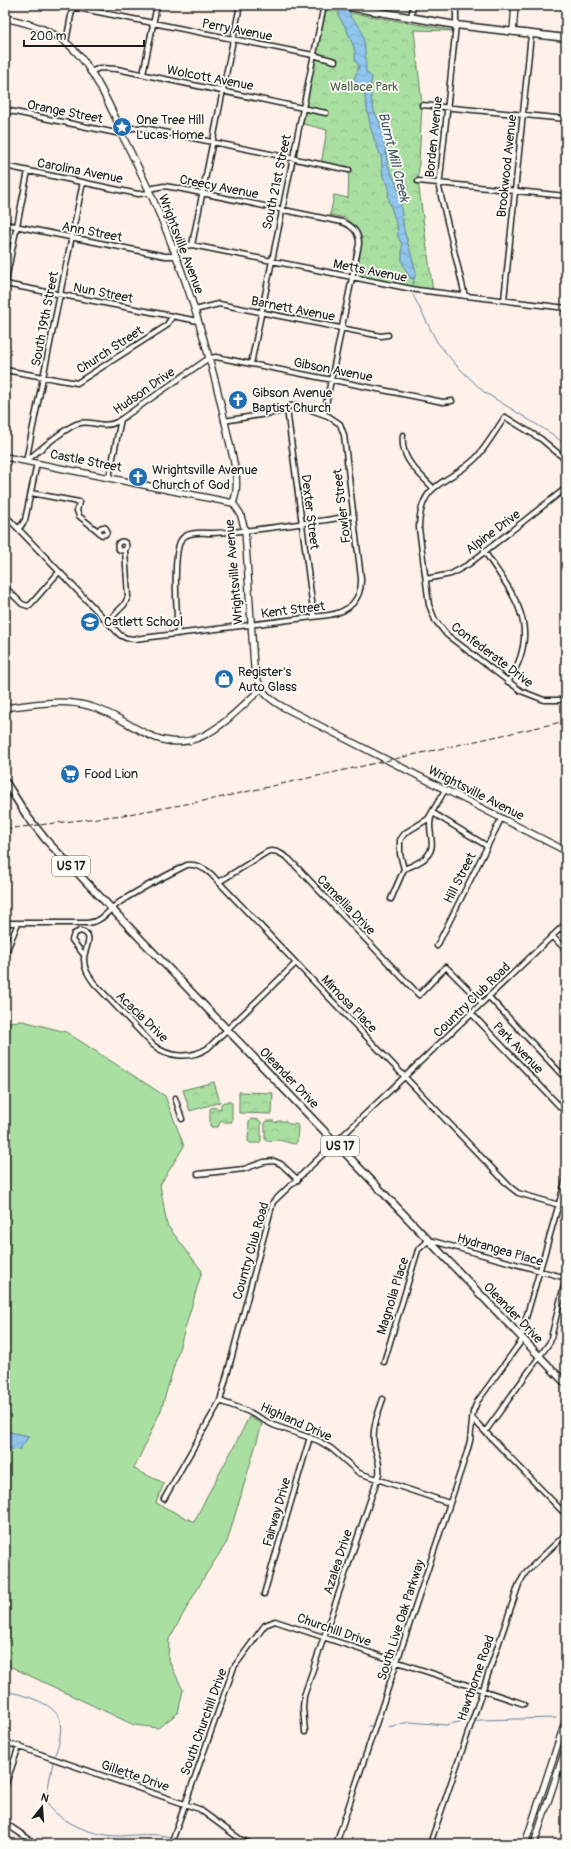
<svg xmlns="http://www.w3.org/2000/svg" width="571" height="1849" viewBox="0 0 571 1849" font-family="Pangolin,sans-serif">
  <defs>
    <pattern id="park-crowns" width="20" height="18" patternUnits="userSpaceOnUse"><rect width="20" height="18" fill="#aadfa2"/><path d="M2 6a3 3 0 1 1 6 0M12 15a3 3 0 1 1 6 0" fill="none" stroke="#92bf8b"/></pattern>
    <pattern id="water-waves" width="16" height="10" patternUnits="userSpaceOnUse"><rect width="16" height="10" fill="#90c5ee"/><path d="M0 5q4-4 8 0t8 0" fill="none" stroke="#7ca9cc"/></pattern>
  </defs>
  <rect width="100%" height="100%" fill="#fdf1ea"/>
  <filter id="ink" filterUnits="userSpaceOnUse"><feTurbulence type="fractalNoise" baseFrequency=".025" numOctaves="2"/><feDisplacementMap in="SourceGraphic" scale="8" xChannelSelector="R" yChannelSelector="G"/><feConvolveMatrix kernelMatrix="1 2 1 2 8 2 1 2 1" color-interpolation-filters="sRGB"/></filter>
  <g filter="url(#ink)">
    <path fill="#aadfa2" stroke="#637e5f" d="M23,1021l43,11 99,64 19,50 -24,39 7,40 35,46 -41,139 -27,59 30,14 -8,20 38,19c17,-36 38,-69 55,-105l13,7 -35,118 -21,32 -37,65 -1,20 15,31 -5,23 -20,15 -24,-3 -129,-61v-642z"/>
    <path fill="url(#park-crowns)" stroke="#637e5f" d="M323,8l133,23 -42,-1 8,75 -4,76 15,111 -81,-15 7,-33 -3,-12 -10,-14 -16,-3 4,-20 14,3 1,-28 -28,-6 6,-34 -27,-7z
      M214,1082l6,20 -30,9 -7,-21z
      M239,1092l34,1 -1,21 -33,-1z
      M224,1102h7l1,2v18h-10l-1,-2 -3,7h-7l-1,-2v-16l2,-2 9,2v-5z
      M251,1119l8,1 2,2v19l-2,2h-9l-2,-2 1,-19z
      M267,1121h7l2,2 2,-2h8l2,3h8l2,2 -1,16 -2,2c-7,-1 -13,-4 -19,-4 -3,0 -6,1 -10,1l-1,-2v-16z"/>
    <path fill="url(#water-waves)" stroke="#62819a" d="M339,5h10c0,20 7,12 12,25 4,10 5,31 5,42l6,5c-3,10 -1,23 2,33 2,6 6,11 7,18l5,6 -1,14 3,17 11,26 5,39 12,42 -2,7 -4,-1 -3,-5 -5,-11v-17l-4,-8 -1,-11 -9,-29 1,-10 -6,-10 -2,-20 -10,-27 -7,-38 -10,-13 5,-12 -4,-8v-9l-9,-22 -7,-11z
      M5,1431l24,5 -9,13c-6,1 -11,1 -15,-4z"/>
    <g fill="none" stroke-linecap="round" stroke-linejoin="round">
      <path stroke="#62819a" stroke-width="1" d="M413,284l1,-5
        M413,295l24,47 20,24 27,26 68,42 14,11
        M5,1691c15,3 48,11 54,27 4,12 0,26 -4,37
        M477,1721l3,-1 76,-2
        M368,1726h3
        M388,1727l21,-5 37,3 21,-5
        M53,1762l-7,36c2,10 10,16 18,21 16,11 37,17 56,17 17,-1 34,-3 50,1"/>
      <defs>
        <path id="street" d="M63,5l250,50 22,6
          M454,5l2,6v14l-17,163 26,108
          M411,18l2,-13
          M66,42l7,-37
          M90,72l10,-4 17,1 209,44
          M143,74l14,-69
          M422,105l144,14
          M5,110l116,24 11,-6h12l205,42
          M5,166l133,28 12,-1
          M418,181l148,15
          M149,189l15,-3 13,2 165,34c11,4 17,10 17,22l-35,170
          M5,224l160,32h10
          M192,245l48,-240
          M172,248l20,-3 225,45 149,18
          M5,284l193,37
          M5,285l23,-114
          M504,300l27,-266
          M195,310l24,-6 162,32 7,-1
          M251,364l73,-359
          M5,370l72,13 89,-57 6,-9
          M287,409l27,208
          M403,435c-3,24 15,37 30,53
          M566,460l-25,-21 -36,-22c-9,13 -18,29 -29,41 -28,27 -56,22 -57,70l10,77 6,15 12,15 74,56 23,9h22
          M26,461c13,-10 40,-35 54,-38 11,-3 23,6 37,-1l92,-64 7,-1 227,45 9,-1
          M26,461l57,-279
          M109,477l12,-58
          M31,493l48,9 -2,9 2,5 20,16
          M5,515l115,120 6,3 9,1 194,-24c20,-3 33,-16 32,-37l-17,-143 -4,-11 -12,-8 -31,-11 -7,1 -6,5 -60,10
          M99 531a4 4 0 1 1 8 0a4 4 0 1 1-8 0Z
          M18,528l3,-2 4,-6 12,-57
          M117.5 546a4.5 4.5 0 1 1 9 0a4.5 4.5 0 1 1-9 0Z
          M484,551c31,46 59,77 24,131
          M426,579l25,-5 18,-10 97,-76
          M5,587l17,17 6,2 3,-2 28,-32
          M107,622l17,-17 4,-8 -3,-47
          M178,634c-1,-19 -6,-79 3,-94 6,-9 21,-7 31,-7 45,-1 96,-11 142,-17
          M404,869c6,-2 12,-5 17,-8 22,-14 2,-30 12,-48l54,33
          M219,882l48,-30c8,-3 15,2 22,7l130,136 27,-28 36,36
          M391,899l13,-30 -4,-15v-14l5,-7 23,-14 17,-29
          M5,923h13l-13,32
          M18,923h69c16,-1 20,-12 33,-21 21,-14 45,-26 67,-37 10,-1 17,3 24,9l298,312 9,7 48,14
          M552,936l14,14
          M437,946l64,-127
          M84,955l-12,-15 2,-6 6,-3c17,3 3,19 4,29 0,9 5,16 10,23l59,62c16,13 38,14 55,3l88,-85
          M489,997l77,82
          M472,1014l94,99
          M175,1098l7,21
          M198,1174l46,-5 20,-7 10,-1 7,3 17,16
          M384,1362l34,-112 11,-10 137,38
          M220,1401l27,10 26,14 46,16 13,8 27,24 90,30
          M472,1418l94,97
          M485,1432l65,-90 16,-65
          M164,1499l56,-98 53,-199 293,-279
          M264,1594l46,-157
          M305,1732l-2,-24 1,-12 75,-222c2,-13 -4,-20 -5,-31 -2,-15 4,-30 9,-44
          M5,1742l194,67 41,30 11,5
          M5,1786l14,-40
          M5,1823l31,21
          M171,1844l63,-177 31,-42 10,-4 249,83
          M336,1844l131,-392 3,-11 3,-29 4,-10 45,-62v-8l44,-153
          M430,1844l89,-260 7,-12 40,-38"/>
        <path id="secondary" d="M5,18c27,6 53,13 72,35 17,19 29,45 40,68 2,5 3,10 5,14 49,93 83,194 105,296 4,22 15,50 6,72
          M513,32l2,-27
          M5,457l228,46 7,10 5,17 9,137c5,22 10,29 29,40l283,144
          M5,708c29,-4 59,-10 87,-1 22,6 37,19 57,28 49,23 79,-17 112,-46
          M525,1844l41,-125
          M534,1844l32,-97"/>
        <path id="primary" d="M338,5l118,20 110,13
          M5,781l22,35 19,24 520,544"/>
      </defs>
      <use href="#street" stroke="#1c1c1c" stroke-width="7"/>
      <use href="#secondary" stroke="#1c1c1c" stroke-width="8"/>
      <use href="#primary" stroke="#1c1c1c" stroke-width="9"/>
      <use href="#street" stroke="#fdfcf7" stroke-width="4"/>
      <use href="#secondary" stroke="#fdfcf7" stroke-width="5.5"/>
      <use href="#primary" stroke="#fdfcf7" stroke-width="6"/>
      <path stroke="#1c1c1c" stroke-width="1" stroke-dasharray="6 3" stroke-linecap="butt" d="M5,829l118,-14 86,-15 357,-79"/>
    </g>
  </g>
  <defs>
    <symbol id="sight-disc" viewBox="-11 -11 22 22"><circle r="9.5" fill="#1f6fb2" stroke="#fdfcf7"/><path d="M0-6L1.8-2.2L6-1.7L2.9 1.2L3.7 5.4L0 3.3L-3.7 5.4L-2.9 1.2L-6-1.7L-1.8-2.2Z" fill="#fff"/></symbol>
    <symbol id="church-disc" viewBox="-11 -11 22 22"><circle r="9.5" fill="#1f6fb2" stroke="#fdfcf7"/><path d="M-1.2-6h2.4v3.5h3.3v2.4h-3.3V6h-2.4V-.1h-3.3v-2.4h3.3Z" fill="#fff"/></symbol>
    <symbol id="school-disc" viewBox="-11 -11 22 22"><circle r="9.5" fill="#1f6fb2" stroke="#fdfcf7"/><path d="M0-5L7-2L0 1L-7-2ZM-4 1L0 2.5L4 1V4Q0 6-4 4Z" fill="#fff"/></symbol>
    <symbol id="shop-disc" viewBox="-11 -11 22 22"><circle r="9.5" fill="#1f6fb2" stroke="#fdfcf7"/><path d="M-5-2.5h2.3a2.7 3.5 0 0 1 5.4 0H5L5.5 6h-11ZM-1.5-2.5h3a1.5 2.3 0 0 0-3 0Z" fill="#fff"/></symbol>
    <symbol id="supermarket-disc" viewBox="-11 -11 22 22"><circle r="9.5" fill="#1f6fb2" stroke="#fdfcf7"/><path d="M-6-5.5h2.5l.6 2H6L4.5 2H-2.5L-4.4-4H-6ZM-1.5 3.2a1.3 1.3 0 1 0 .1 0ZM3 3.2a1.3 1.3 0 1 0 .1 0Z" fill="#fff"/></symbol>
  </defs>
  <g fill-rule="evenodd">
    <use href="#sight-disc" x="111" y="116" width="22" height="22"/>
    <use href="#church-disc" x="227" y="389" width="22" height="22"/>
    <use href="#church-disc" x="127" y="466" width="22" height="22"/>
    <use href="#school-disc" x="79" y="611" width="22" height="22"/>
    <use href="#shop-disc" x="213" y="668" width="22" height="22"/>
    <use href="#supermarket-disc" x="59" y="763" width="22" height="22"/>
  </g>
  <g text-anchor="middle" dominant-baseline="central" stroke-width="3.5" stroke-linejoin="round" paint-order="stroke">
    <g fill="#fdfcf7" stroke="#605f5e" stroke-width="1">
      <rect x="52" y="856" width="38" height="20" rx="3"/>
      <rect x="321" y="1136" width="38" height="20" rx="3"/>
    </g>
    <g font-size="12" font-weight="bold" fill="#1c1c1c">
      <text x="71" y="866">US 17</text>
      <text x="340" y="1146">US 17</text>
    </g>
    <g font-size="13" fill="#1c1c1c" stroke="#fdfcf7">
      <text transform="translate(237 30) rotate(11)">Perry Avenue</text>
      <text transform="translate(210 78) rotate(11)">Wolcott Avenue</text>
      <text transform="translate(65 112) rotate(11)">Orange Street</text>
      <text transform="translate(434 137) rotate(-84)">Borden Avenue</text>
      <text transform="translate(507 166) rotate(-84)">Brookwood Avenue</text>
      <text transform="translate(80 171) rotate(11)">Carolina Avenue</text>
      <text transform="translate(277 182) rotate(-78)">South 21st Street</text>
      <text transform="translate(219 187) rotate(11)">Creecy Avenue</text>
      <text transform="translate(92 232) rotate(11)">Ann Street</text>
      <text transform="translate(181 244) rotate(69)">Wrightsville Avenue</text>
      <text transform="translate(370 271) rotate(11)">Metts Avenue</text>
      <text transform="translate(103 293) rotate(11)">Nun Street</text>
      <text transform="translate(293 309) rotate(11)">Barnett Avenue</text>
      <text transform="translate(45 319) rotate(-79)">South 19th Street</text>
      <text transform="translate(110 350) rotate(-33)">Church Street</text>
      <text transform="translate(333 370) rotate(11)">Gibson Avenue</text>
      <text transform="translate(144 391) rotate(-35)">Hudson Drive</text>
      <text transform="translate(86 461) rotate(11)">Castle Street</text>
      <text transform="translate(342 506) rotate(-97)">Fowler Street</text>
      <text transform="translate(310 512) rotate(83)">Dexter Street</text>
      <text transform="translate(493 532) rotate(-37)">Alpine Drive</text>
      <text transform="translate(234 572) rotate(-95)">Wrightsville Avenue</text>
      <text transform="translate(293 610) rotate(-7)">Kent Street</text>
      <text transform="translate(492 655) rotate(37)">Confederate Drive</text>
      <text transform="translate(476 793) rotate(27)">Wrightsville Avenue</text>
      <text transform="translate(460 878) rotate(-63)">Hill Street</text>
      <text transform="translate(346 905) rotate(46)">Camellia Drive</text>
      <text transform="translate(472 1000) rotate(-44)">Country Club Road</text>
      <text transform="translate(349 1004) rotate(46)">Mimosa Place</text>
      <text transform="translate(142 1017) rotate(44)">Acacia Drive</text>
      <text transform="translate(518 1048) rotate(46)">Park Avenue</text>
      <text transform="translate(289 1078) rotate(46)">Oleander Drive</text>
      <text transform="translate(500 1250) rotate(16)">Hydrangea Place</text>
      <text transform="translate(251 1251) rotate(-74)">Country Club Road</text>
      <text transform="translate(393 1296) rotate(-73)">Magnolia Place</text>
      <text transform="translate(513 1313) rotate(46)">Oleander Drive</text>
      <text transform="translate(296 1422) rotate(24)">Highland Drive</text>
      <text transform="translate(277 1512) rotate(-74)">Fairway Drive</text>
      <text transform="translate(338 1562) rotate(-72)">Azalea Drive</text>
      <text transform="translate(401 1620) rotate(-72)">South Live Oak Parkway</text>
      <text transform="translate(334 1630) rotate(19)">Churchill Drive</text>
      <text transform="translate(476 1678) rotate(-71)">Hawthorne Road</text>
      <text transform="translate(204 1722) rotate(-70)">South Churchill Drive</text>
      <text transform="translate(135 1776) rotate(19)">Gillette Drive</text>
    </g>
    <g font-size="13" fill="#4e604b" stroke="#fdfcf7">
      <text x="364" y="87">Wallace Park</text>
    </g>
    <g font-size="13" fill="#1c1c1c" stroke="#fdfcf7" text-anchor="start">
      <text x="136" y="120">One Tree Hill<tspan x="136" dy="15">Lucas Home</tspan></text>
      <text x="252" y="393">Gibson Avenue<tspan x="252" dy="15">Baptist Church</tspan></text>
      <text x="152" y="470">Wrightsville Avenue<tspan x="152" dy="15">Church of God</tspan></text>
      <text x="104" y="622">Catlett School</text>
      <text x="238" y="672">Register's<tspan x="238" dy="15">Auto Glass</tspan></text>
      <text x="84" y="774">Food Lion</text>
    </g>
    <g font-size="14" font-style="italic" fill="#455766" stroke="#fdfcf7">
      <text transform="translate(394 157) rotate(76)">Burnt Mill Creek</text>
    </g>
  </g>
  <rect width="571" height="1849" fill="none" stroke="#fdfcf7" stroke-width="20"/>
  <rect x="10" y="10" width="551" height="1829" fill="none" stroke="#1c1c1c" stroke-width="1.5" filter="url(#ink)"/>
  <g transform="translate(42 1807) rotate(17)" stroke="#fdfcf7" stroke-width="3" paint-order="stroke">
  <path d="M0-3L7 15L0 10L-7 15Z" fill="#1c1c1c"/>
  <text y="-6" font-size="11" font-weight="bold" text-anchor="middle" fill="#1c1c1c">N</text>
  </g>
  <path d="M24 40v6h120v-6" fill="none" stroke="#1c1c1c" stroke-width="2"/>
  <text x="30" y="40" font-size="12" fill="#1c1c1c" stroke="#fdfcf7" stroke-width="3" paint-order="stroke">200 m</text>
</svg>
